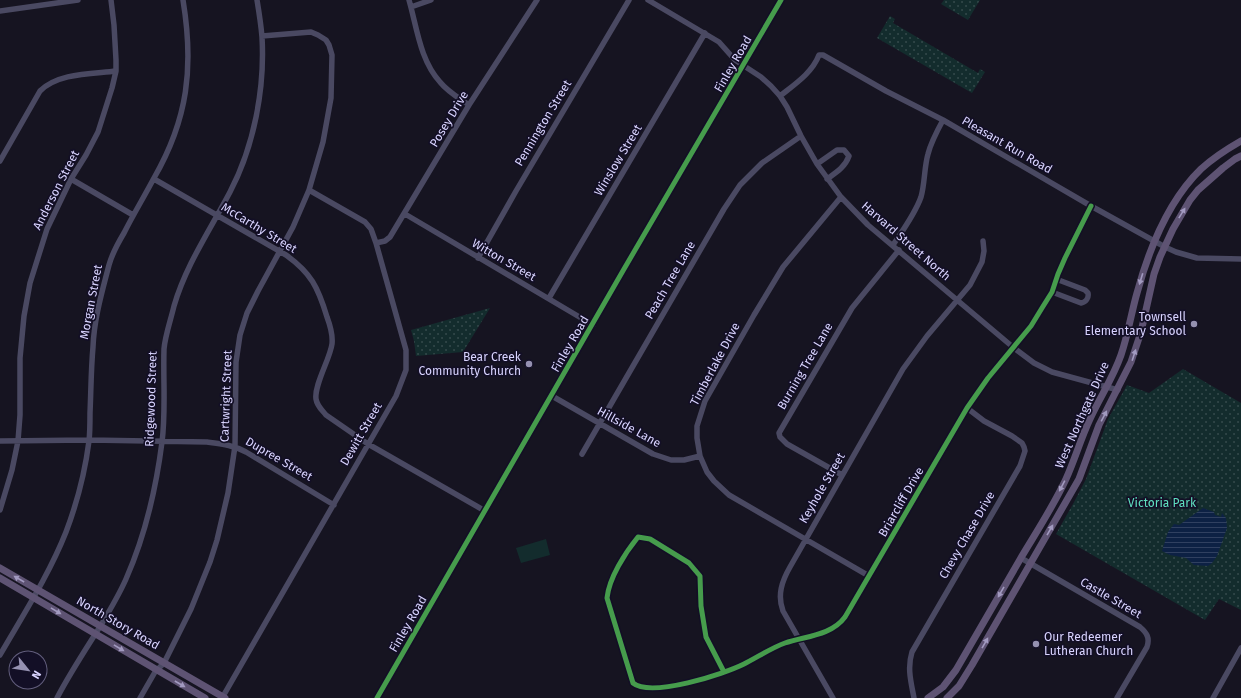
<svg xmlns="http://www.w3.org/2000/svg" width="1241" height="698" viewBox="0 0 1241 698" font-family="'Fira Sans',sans-serif">
  <defs>
    <pattern id="green-dots" width="8" height="8" patternUnits="userSpaceOnUse"><rect width="8" height="8" fill="#132c2d"/><path d="M2 2h.1M6 6h.1" fill="none" stroke="#354a4c" stroke-width="1.8" stroke-linecap="round"/></pattern>
    <pattern id="water-rules" width="6" height="5" patternUnits="userSpaceOnUse"><rect width="6" height="5" fill="#0d2144"/><path d="M0 2.5h6" fill="none" stroke="#304060"/></pattern>
  </defs>
  <rect width="100%" height="100%" fill="#161421"/>
  <path fill="url(#green-dots)" d="M944,0h36l-12,20 -27,-16z
    M890,16l5,3 -2,4 85,50 2,-4 5,3 -13,21 -95,-55z
    M490,308l-27,44 -47,4 -2,-15 -3,-11z
    M1183,369l58,34v207l-22,-11 -14,21 -149,-86 17,-30 13,-25 22,-60 19,-34 22,8z"/>
  <path fill="#132c2d" d="M546,539l4,16 -29,8 -5,-15z"/>
  <path fill="url(#water-rules)" d="M1203,508l11,4 1,3 6,2 1,-4 4,5 1,10 -10,28 -5,7 -4,3 -14,-1 -8,-7 -16,-3 -8,-4 6,-19 6,-8 5,1z"/>
  <g fill="none" stroke-linecap="round" stroke-linejoin="round">
    <path stroke="#4a4962" stroke-width="5.5" d="M409,0c8,28 11,60 31,82 8,10 19,16 29,23
      M648,0l71,42 16,18 26,17 10,9 9,10 7,11 14,29 16,28 24,33 27,28 146,123 20,15 18,9 66,18
      M411,7l20,-7
      M0,11l78,-11
      M780,96c15,-12 32,-23 39,-41h4l63,36 57,29 148,86 74,41 11,5 21,6 44,1
      M0,161l40,-70c18,-18 51,-17 76,-20
      M817,164l20,-14h7l5,6c-4,11 -12,16 -22,23
      M71,179l62,36
      M154,179l132,76c25,18 32,32 41,62 3,8 6,18 5,27 -2,15 -18,41 -16,55 1,7 6,11 10,16l42,29 117,67
      M841,197l-58,70 -29,48 -49,86 -8,25v12l3,18 7,16 7,9 15,14 140,81
      M405,214l188,111
      M376,243l9,-2 5,-4 79,-132 68,-105
      M893,245c10,-15 22,-31 28,-48 4,-14 3,-29 7,-43 3,-12 9,-23 15,-34
      M478,258l38,-67 113,-191
      M1052,292l29,11c5,-1 8,-5 7,-10l-3,-3 -29,-11
      M549,298l156,-265
      M552,396l101,58 18,6h13l16,-4
      M0,441l89,-1 118,2c15,2 26,3 39,10l88,53
      M582,454l142,-245 16,-24 22,-22 39,-27
      M842,475l-55,-31 -7,-7 -1,-4 73,-125 47,-58
      M0,510l12,-40 6,-29 2,-26v-57l4,-42 6,-33 17,-54 24,-50 15,-24 12,-23 14,-44 4,-17v-11l-2,-35 -3,-25
      M1021,558l119,69c7,6 10,11 7,20l-30,51
      M0,655c23,-40 49,-80 66,-123 11,-29 19,-60 23,-91 1,-9 1,-19 1,-28 1,-22 1,-44 3,-66 1,-28 9,-55 16,-82 3,-11 9,-22 15,-32 9,-18 20,-36 30,-55 34,-59 40,-111 29,-178
      M724,672l-18,-35 -5,-31 -1,-30 -11,-13 -39,-24 -12,-2c-13,16 -29,41 -31,61l26,85c18,15 91,-9 111,-19 14,-7 27,-16 41,-21 20,-7 46,-7 60,-26l122,-209 21,-30 43,-52 11,-18 10,-16 6,-18 7,-16 26,-52
      M57,698c13,-25 29,-49 44,-73 9,-15 18,-30 25,-46 19,-43 30,-90 36,-137 4,-30 1,-62 2,-93 1,-13 7,-30 10,-43 12,-41 36,-76 56,-114 24,-46 35,-103 32,-155 -1,-12 -3,-25 -5,-37
      M140,698l15,-26 9,-9 27,-54 19,-47 7,-22 11,-47 7,-47 1,-84 4,-27 7,-22 11,-22 35,-64 16,-37 14,-48 8,-44 1,-43 -3,-10 -3,-5 -8,-5 -7,-3 -49,4
      M222,698l174,-302 10,-26v-20l-30,-107 -5,-14 -6,-7 -56,-32
      M377,698l247,-429 157,-269
      M833,698l-50,-87c-6,-16 -1,-30 7,-44l113,-198 24,-33 43,-51 12,-23 2,-11 -1,-10
      M914,698c-3,-16 -7,-30 -2,-46l108,-186 5,-15 -1,-4 -2,-4 -10,-7 -28,-15 -17,-13
      M1213,698l28,-50"/>
    <path stroke="#5e5373" stroke-width="7" d="M0,568l225,130
      M0,578l205,120
      M928,698l15,-11 13,-17c22,-38 44,-76 66,-114 15,-25 32,-51 44,-77 9,-20 15,-41 24,-60 10,-22 23,-41 31,-64 7,-20 10,-41 16,-62 12,-44 31,-92 64,-124 12,-11 26,-20 40,-28
      M947,698l12,-12 13,-21 107,-186 20,-54 32,-63 10,-30 13,-58 6,-17 13,-28 17,-29 8,-10 25,-22 12,-9 6,-3"/>
    <defs>
      <path id="cycleway" d="M724,672l-18,-35 -5,-31 -1,-30 -11,-13 -39,-24 -12,-2c-13,16 -29,41 -31,61l26,85c18,15 91,-9 111,-19 14,-7 27,-16 41,-21 20,-7 46,-7 60,-26l122,-209 21,-30 43,-52 11,-18 10,-16 6,-18 7,-16 26,-52
        M377,698l247,-429 157,-269"/>
    </defs>
    <use href="#cycleway" stroke="#130f26" stroke-width="8"/>
    <use href="#cycleway" stroke="#469c4c" stroke-width="5"/>
  </g>
  <defs><path id="oneway-solid" d="M-6-.8H1V-3.2L6.5 0L1 3.2V.8H-6Z"/></defs>
  <g fill="#a29ac0">
    <use href="#oneway-solid" transform="translate(1182 213) rotate(-58)"/>
    <use href="#oneway-solid" transform="translate(1141 279) rotate(107)"/>
    <use href="#oneway-solid" transform="translate(1134 355) rotate(-72)"/>
    <use href="#oneway-solid" transform="translate(1104 416) rotate(-62)"/>
    <use href="#oneway-solid" transform="translate(1062 486) rotate(118)"/>
    <use href="#oneway-solid" transform="translate(1050 530) rotate(-60)"/>
    <use href="#oneway-solid" transform="translate(19 579) rotate(-150)"/>
    <use href="#oneway-solid" transform="translate(1001 592) rotate(120)"/>
    <use href="#oneway-solid" transform="translate(56 611) rotate(31)"/>
    <use href="#oneway-solid" transform="translate(985 643) rotate(-60)"/>
    <use href="#oneway-solid" transform="translate(119 648) rotate(31)"/>
    <use href="#oneway-solid" transform="translate(180 684) rotate(30)"/>
  </g>
  <g fill="#9591b1" stroke="#130f26" stroke-width="1.5">
    <circle cx="1194" cy="324" r="4"/>
    <circle cx="529" cy="364" r="4"/>
    <circle cx="1036" cy="644" r="4"/>
  </g>
  <g text-anchor="middle" dominant-baseline="central" stroke-width="3.5" stroke-linejoin="round" paint-order="stroke">
    <g font-size="12" fill="#d9d4ff" stroke="#130f26">
      <text transform="translate(733 64) rotate(-60)">Finley Road</text>
      <text transform="translate(449 119) rotate(-59)">Posey Drive</text>
      <text transform="translate(543 123) rotate(-59)">Pennington Street</text>
      <text transform="translate(1007 145) rotate(30)">Pleasant Run Road</text>
      <text transform="translate(618 160) rotate(-59)">Winslow Street</text>
      <text transform="translate(56 190) rotate(-63)">Anderson Street</text>
      <text transform="translate(259 228) rotate(31)">McCarthy Street</text>
      <text transform="translate(906 241) rotate(41)">Harvard Street North</text>
      <text transform="translate(504 260) rotate(30)">Witton Street</text>
      <text transform="translate(670 280) rotate(-60)">Peach Tree Lane</text>
      <text transform="translate(91 302) rotate(-79)">Morgan Street</text>
      <text transform="translate(570 344) rotate(-60)">Finley Road</text>
      <text transform="translate(715 364) rotate(-62)">Timberlake Drive</text>
      <text transform="translate(805 366) rotate(-60)">Burning Tree Lane</text>
      <text transform="translate(226 396) rotate(-88)">Cartwright Street</text>
      <text transform="translate(151 399) rotate(-88)">Ridgewood Street</text>
      <text transform="translate(1082 415) rotate(-66)">West Northgate Drive</text>
      <text transform="translate(629 427) rotate(29)">Hillside Lane</text>
      <text transform="translate(361 434) rotate(-60)">Dewitt Street</text>
      <text transform="translate(279 459) rotate(30)">Dupree Street</text>
      <text transform="translate(822 488) rotate(-60)">Keyhole Street</text>
      <text transform="translate(901 502) rotate(-60)">Briarcliff Drive</text>
      <text transform="translate(967 535) rotate(-60)">Chevy Chase Drive</text>
      <text transform="translate(1111 598) rotate(30)">Castle Street</text>
      <text transform="translate(118 623) rotate(30)">North Story Road</text>
      <text transform="translate(408 624) rotate(-60)">Finley Road</text>
    </g>
    <g font-size="12" fill="#d9d4ff" stroke="#130f26" text-anchor="end">
      <text x="1186" y="317">Townsell<tspan x="1186" dy="14">Elementary School</tspan></text>
      <text x="521" y="357">Bear Creek<tspan x="521" dy="14">Community Church</tspan></text>
      <text x="1044" y="637" text-anchor="start">Our Redeemer<tspan x="1044" dy="14">Lutheran Church</tspan></text>
    </g>
    <g font-size="12" fill="#5fe0c0" stroke="#130f26">
      <text x="1162" y="503">Victoria Park</text>
    </g>
  </g>
  <g transform="translate(28 670) rotate(120)"><circle r="19" fill="#130f26" stroke="#625e7d"/>
  <path d="M0-3L7 15L0 10L-7 15Z" fill="#9591b1"/>
  <text y="-6" font-size="11" font-weight="bold" text-anchor="middle" fill="#d9d4ff">N</text>
  </g>
</svg>
